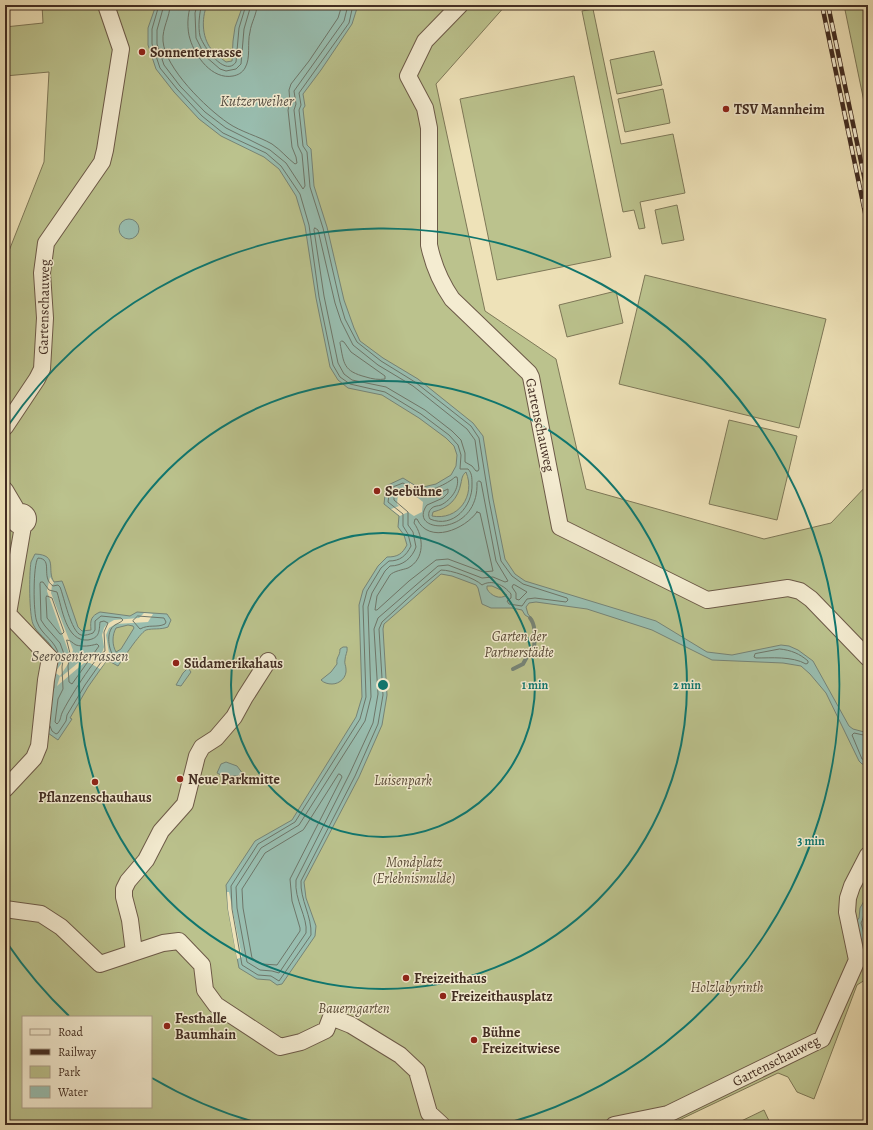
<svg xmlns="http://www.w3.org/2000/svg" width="873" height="1130" viewBox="0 0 873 1130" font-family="Alegreya,serif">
  <rect width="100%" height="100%" fill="#eee2b8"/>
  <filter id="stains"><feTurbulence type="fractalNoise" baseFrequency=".005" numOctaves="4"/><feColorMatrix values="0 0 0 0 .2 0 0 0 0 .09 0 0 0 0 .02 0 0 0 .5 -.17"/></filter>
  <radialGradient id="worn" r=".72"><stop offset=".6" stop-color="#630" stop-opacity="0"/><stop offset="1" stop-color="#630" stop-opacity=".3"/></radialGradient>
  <path fill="#bbc28d" stroke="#7e7858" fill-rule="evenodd" d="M42,5h464l-70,79 49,227 71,48 30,130 178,50 67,-16 37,-39v494l-11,7 -43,114 -17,-7 -9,-15 -10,-4 -103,49 -15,3h-651l-4,-24v-840l39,-99 5,-90 -44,4v-49l38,-4zM23,1017h128v90h-128z
    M844,5h24v116z
    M593,9l28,135 52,-10 12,59 -45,9 5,26 -6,1 -5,-19 -11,2 -41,-201z
    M654,51l8,34 -45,9 -7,-34z
    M574,76l37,181 -114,23 -37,-181z
    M663,89l7,34 -45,9 -7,-33z
    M677,205l7,35 -22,4 -7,-34z
    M645,275l181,44 -27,109 -180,-44z
    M616,291l7,32 -56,14 -8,-32z
    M729,420l68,16 -20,84 -68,-16z
    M764,1110l7,15h-38z"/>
  <path fill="#99beb0" stroke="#768477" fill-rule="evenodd" d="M156,5h51c-6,14 -5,35 6,46 4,4 9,8 13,11l6,-1 1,-20 2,-14 8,-22h115l-6,19 -31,46 -18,24 2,12 -2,3 4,36 4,4 3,37 13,41 17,73 10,28 6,13 23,17 35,21 55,44 10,13 10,63 12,60 10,15 10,7 131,40 51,31 25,3 49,-10 8,1 9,4 15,11 36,65 4,3 15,4v32l-6,-1 -3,-3 -33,-68 -16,-19 -9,-8 -18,-3 -71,-3 -60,-30 -65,-21 -51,-7 -7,1 -3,4 2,7 5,6 -8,-5 -3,-5 -10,-2h-21l-9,-4 -4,-16 -2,-3 -24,-9 -11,-2 -57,50 -1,5 4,66 -5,30 -23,52 -55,105 2,16 10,28 -1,10 -33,48 -5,1 -7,-5 -13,-1 -18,-11 -11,-59 -2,-24 29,-44 37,-21 64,-103 6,-20 -3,-92 4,-15 15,-24 9,-9c11,0 15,-3 20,-12l-3,-10 -6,-8 1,-11 -15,-12 2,-18 17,-8 16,10 17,-4 15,-9 5,-9 1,-11 -3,-9 -8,-8 -27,-20 -37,-23 -34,-7 -10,-8 -8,-13 -14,-69 -11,-72 -9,-30 -17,-27 -15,-12 -43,-21 -22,-17 -25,-27 -18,-23 -8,-24v-17zM466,472c10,24 -8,49 -34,44l1,-4c16,-4 25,-13 28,-29 1,-4 1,-8 5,-11zM487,586h5l11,5 2,3 2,1c-7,5 -16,1 -20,-6z
    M119 229a10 10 0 1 1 20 0a10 10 0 1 1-20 0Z
    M35,554c24,1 11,16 19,28l8,-1 2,5 14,41 4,4 9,-1c-1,-10 0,-14 9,-18l30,4 7,-4 30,2 4,6 -3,7c-8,3 -15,1 -22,3 -7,4 -23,29 -28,36l-11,-6 -19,27 -18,31 2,1 -14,21 -10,-7 -2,-8 5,-33 3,-4c0,-11 3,-31 -2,-40 -4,-9 -15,-14 -19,-24 -4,-10 -4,-50 -2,-62 1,-3 3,-5 4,-8zM128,625l5,1 1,2 -13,21 -5,3c-4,-7 -4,-17 0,-24z
    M343,647h4c1,5 -2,8 -2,13 -1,3 1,6 1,9 1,8 -6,15 -14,15 -4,0 -8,-1 -11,-4l10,-8 6,-8c-1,-8 3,-7 3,-15z
    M188,668l3,4 -10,14 -5,-1 7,-12z
    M226,762l11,4 6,8 -1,2h-19l-6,-3 4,-9z
    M868,894v60l-5,-8 -7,-24 3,-4 1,-10z"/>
  <path fill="#eee2b8" d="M410,483l8,5v10l5,4 -1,10 -8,4 -6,-4 -8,4 -9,-7 8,-3 -2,-2 1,-10 9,-3 3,1z
    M50,577l4,6 -2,2 -1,8 22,57 -3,11 -10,15 1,1 23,-19 18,-5 2,-6 -2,-12 2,-7 3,-4 7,-4 25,-2 5,-5 9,1 -5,8 -32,2 -7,4 -3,7 3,18 -2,7 -7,9 -10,-6h-6l-27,23 3,-10 -6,-4 2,-1 13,-18 -22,-62z
    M227,892h2l13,65 -5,2 -9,-50z"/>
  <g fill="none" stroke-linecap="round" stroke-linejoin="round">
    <path stroke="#6e7669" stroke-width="1" d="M159,5l-7,24v15l8,24 17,21 25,27 21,17 43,20 15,13 19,28 9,31 10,72 14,68 7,12 10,7 35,8 36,22 28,21 9,10 3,10 -1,14h8c4,4 4,9 4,15 1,22 -19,45 -42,35 -2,-3 -2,-8 2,-11 2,-2 6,-2 9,-3 10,-5 19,-17 16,-28h-2c-6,6 -30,18 -39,14 -4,-1 -9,-6 -13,-8l-13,5 -2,14 15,12v12l5,8 3,12c-5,10 -11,15 -22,15l-8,7 -14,23 -4,15 3,91 -6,22 -65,103 -37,22 -27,42 1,23 10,56 16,10 13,1 8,5 32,-46c1,-19 -11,-35 -10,-54l54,-105 23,-52 5,-29 -4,-66 3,-7 35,-32 24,-20c10,0 34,8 41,15 10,-6 22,0 29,9v4l-4,3 2,3 13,2 5,-7 8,-1 31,4 2,-2 -1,-2 -44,-14 -11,-8 -11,-15 -12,-61 -10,-62 -8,-12 -56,-44 -34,-21 -24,-19 -12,-23 -5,-17 -17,-74 -13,-41 -3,-35 -4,-6 -4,-36 2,-5 -2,-12 50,-70 4,-18
      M164,5l-7,25v14l7,21 16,21 25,26 21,16 44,22 16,13 17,26 2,-3 -3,-32 -4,-8 -4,-36 2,-6 -2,-13 50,-70 4,-16
      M170,5c0,12 -8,23 -7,36 2,27 43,67 65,82 13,9 30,13 44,21 9,6 15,14 23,20l2,-1 -1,-6 -4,-10 -4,-37 2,-7 -1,-13 2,-6 18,-23 29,-43 4,-13
      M191,5c-4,9 -4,25 -1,34 5,17 22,41 43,37 5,-1 9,-3 12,-8 6,-10 2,-25 5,-36 1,-9 7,-18 7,-27
      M197,5l-2,8 1,25 9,18 15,13 6,2 10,-2 5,-5 3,-35 7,-24
      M202,5c-3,8 -4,22 -2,31 3,10 25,42 36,26l3,-34 7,-23
      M315,228l3,2 17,73 6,18 12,24 25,20 35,21 54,43 8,11 4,29 -1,2h-2l-4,-5 -7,-4v-9l-4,-13 -9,-9 -27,-21 -39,-23 -34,-7 -8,-6 -6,-11 -14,-67 -10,-66z
      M342,341l2,1 7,10 34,24v3c-6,1 -13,0 -19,-2 -23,-6 -22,-13 -26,-34z
      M479,481l2,1 15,79 12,20 -3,1 -12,-5 -11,1 -34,-13 -10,1 -60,52 -4,11 4,65 -5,29 -23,50 -54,107c-2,20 12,37 10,53l-27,40 -7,-2 -12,-1 -13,-8 -10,-54 -1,-21 25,-39 38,-23 66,-104 6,-24 -3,-90 4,-14 13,-22 5,-5c13,0 22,-8 26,-19l-3,-15 -5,-7v-13l-14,-12v-8l8,-4 12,8 4,1 21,-4 9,-4v4l-5,5 -16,7c-21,29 52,33 50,-22z
      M477,512l3,1 13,58 -10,1 -35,-13 -12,1 -27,21 -32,29h-2l2,-14 13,-21c4,-4 12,-5 18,-7 17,-9 16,-31 6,-45l1,-4h2c12,26 48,10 60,-7z
      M41,582h2l6,8 8,2c5,16 9,50 31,48 12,-2 11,-9 12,-18l4,-1 4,2 -4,9 1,19c-10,6 -37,49 -43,62 -2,5 -1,7 -5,11l-2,-2 3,-23 5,-10 -1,-22 2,-13 -4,-11 -15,-17 -4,-6 -1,-36z
      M515,585l12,7 -8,8 -3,-1v-6l-4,-6 1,-2z
      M47,596l5,2 12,34 -2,2h-2l-13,-16 -1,-20z
      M138,616l26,2 2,4 -1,2c-8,4 -16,0 -25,5l-7,-8z
      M67,640c4,0 5,3 9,5 7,2 14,1 21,-1l2,2 -27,38 -3,-2 -1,-16 2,-12z
      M780,649c11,1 20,5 28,12v2l-2,1c-14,-8 -35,-6 -50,-6l-2,-1 1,-3z
      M50,726l2,5 4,3 2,-1 8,-12 1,-6 18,-30 19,-27c4,-4 8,0 12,2l2,-1v-3l-5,-1c-5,-7 -7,-25 2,-30 3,-2 5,-2 8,-5l-2,-2 -20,-2 -6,5v9l-2,3c-3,1 -8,3 -12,2 -10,-3 -17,-38 -21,-48l-2,-2 -5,1c-13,-9 1,-27 -15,-28 -5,6 -5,56 -1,64 5,14 19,18 22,34
      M868,736l-14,-3 -2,2 10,24 6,2
      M339,774l2,1 1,2 -52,102 2,22 8,27v3l-23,34 -15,-1 -10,-6 -9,-50 -1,-19 23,-36 38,-23z
      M868,901c-5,8 -3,15 -7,22l7,25"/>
    <path stroke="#768477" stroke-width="4" d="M513,669l10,-5 6,-11 5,-2c0,-9 3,-25 -4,-33"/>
    <defs>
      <path id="minor" d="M460,5l-35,36 -17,35 17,32 4,20v117c4,19 12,38 23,54l77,74 2,4 29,150 147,73 81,-12 12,3 11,8 57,59
        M5,427l32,-48 5,-10 3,-51 -3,-45 4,-30 56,-81 3,-12 16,-101 -15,-44
        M5,490l13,22
        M14 519a7 7 0 1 1 14 0a7 7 0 1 1-14 0Z
        M5,789l29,-31 5,-12 7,-66 4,-22 -42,-44 15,-88
        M5,909l36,5 20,13 39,37 63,-21 16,-2 23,24 3,25 11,15 64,42 21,-5 25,-12 5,-13 20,8 49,30 17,16 12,42 13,12
        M134,952l-4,-32 -6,-23v-8l4,-8 18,-21 15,-29 24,-27 12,-48 5,-9 14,-9 18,-21 11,-20 23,-36
        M614,1125l54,-11 154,-75 35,-79 -10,-48 1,-14 4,-12 16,-31"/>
    </defs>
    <use href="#minor" stroke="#6d5a48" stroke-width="18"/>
    <use href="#minor" stroke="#f4ecd1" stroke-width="16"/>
    <defs>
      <path id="rail" d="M822,5l46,222
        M828,5l40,190"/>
    </defs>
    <use href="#rail" stroke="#422d22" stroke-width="4.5"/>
    <use href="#rail" stroke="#f4ecd1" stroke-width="3" stroke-dasharray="9" stroke-linecap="butt"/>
  </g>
  <g fill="none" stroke="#0f766e" stroke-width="2">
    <circle cx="383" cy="685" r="152"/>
    <circle cx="383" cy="685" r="304"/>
    <path d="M261 1124A456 456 0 0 1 152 1078M69 1016A456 456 0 0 1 7 943M7 427A456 456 0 1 1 505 1124"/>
  </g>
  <g fill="#8f2418" stroke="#f4ecd1" stroke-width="1.5">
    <circle cx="142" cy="52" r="4"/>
    <circle cx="726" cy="109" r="4"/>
    <circle cx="377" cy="491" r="4"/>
    <circle cx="176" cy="663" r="4"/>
    <circle cx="180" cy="779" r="4"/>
    <circle cx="95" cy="782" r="4"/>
    <circle cx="406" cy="978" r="4"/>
    <circle cx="443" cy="996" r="4"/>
    <circle cx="167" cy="1026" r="4"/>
    <circle cx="474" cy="1040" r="4"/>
  </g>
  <g text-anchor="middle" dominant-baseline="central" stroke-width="3" stroke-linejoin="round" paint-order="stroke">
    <g font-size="14" font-weight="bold" fill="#422d22" stroke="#f4ecd1" text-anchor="start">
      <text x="150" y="52">Sonnenterrasse</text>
      <text x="734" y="109">TSV Mannheim</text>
      <text x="385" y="491">Seebühne</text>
      <text x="184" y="663">Südamerikahaus</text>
      <text x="188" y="779">Neue Parkmitte</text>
      <text x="95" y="797" text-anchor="middle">Pflanzenschauhaus</text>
      <text x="414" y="978">Freizeithaus</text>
      <text x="451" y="996">Freizeithausplatz</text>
      <text x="175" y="1018">Festhalle<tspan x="175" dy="16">Baumhain</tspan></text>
      <text x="482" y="1032">Bühne<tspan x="482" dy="16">Freizeitwiese</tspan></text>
    </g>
    <g font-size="14" fill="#422d22" stroke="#f4ecd1">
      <text transform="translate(44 307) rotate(-89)">Gartenschauweg</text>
      <text transform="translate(540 425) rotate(78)">Gartenschauweg</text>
      <text transform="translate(776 1061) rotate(-27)">Gartenschauweg</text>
    </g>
    <g font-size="14" font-style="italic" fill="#5a4b37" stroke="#f4ecd1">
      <text x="519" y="636">Garten der<tspan x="519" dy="16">Partnerstädte</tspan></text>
      <text x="403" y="780">Luisenpark</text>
      <text x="414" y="862">Mondplatz<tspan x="414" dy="16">(Erlebnismulde)</tspan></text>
      <text x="727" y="987">Holzlabyrinth</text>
      <text x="354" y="1008">Bauerngarten</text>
    </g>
    <g font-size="15" font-style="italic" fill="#585146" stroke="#f4ecd1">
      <text x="257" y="101">Kutzerweiher</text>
      <text x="80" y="656">Seerosenterrassen</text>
    </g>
  </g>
  <circle cx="383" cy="685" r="6" fill="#0f766e" stroke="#f4ecd1" stroke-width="2"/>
  <g font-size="12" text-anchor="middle" font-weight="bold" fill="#0f766e" stroke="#f4ecd1" stroke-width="3" stroke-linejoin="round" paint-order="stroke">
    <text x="535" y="689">1 min</text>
    <text x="687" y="689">2 min</text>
    <text x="811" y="845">3 min</text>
  </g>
  <rect width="873" height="1130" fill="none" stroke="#eee2b8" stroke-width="20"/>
  <rect x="6" y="6" width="861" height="1118" fill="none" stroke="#422d22" stroke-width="2"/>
  <rect x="10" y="10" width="853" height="1110" fill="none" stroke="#422d22"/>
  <rect x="22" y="1016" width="130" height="92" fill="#f4ecd1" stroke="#ada08b"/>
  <rect x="30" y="1029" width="20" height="6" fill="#f4ecd1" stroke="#ada08b"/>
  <text x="58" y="1036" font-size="12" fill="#422d22">Road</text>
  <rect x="30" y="1049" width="20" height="6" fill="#422d22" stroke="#ada08b"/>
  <text x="58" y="1056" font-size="12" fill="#422d22">Railway</text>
  <rect x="30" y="1066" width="20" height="12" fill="#bbc28d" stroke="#ada08b"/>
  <text x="58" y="1076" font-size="12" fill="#422d22">Park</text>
  <rect x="30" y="1086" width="20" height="12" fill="#99beb0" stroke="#ada08b"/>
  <text x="58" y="1096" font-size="12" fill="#422d22">Water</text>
  <rect width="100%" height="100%" filter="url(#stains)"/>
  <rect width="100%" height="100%" fill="url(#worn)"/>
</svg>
